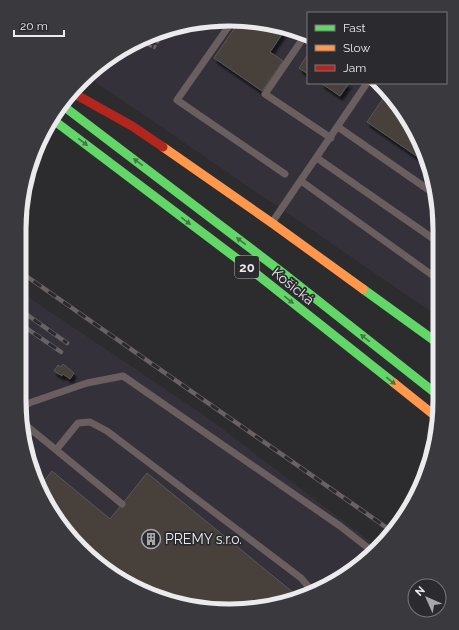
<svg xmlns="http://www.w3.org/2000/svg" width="459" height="630" viewBox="0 0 459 630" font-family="Raleway,sans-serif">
  <defs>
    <filter id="shadow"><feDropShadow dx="2.5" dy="4.5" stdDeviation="1" flood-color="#0009"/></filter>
  </defs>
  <rect width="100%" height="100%" fill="#2c2b2e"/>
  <path fill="#34313b" d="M257,21l51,17v45h68l20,18 28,48 14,53 1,115 -351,-240 13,-14 74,-37z
    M19,291l185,124 172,131 -18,21 -48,28 -53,14 -68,-2 -52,-18 -46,-30 -37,-42 -28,-62 -7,-55z"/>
  <path fill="#46403a" stroke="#595858" filter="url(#shadow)" d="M257,21l28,9 -15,22 13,9 -21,30 -48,-33 25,-36z
    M308,54v20l-9,-6z
    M321,83h28l-9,13z
    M387,93l9,8 28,48 4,15 -61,-42z
    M63,364l11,9 -4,6 -7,-5 -1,2 -8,-5 4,-6 3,2z
    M52,471l58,48 37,-46 153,125 -43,11 -68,-2 -52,-18 -46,-30 -37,-42 -14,-31z"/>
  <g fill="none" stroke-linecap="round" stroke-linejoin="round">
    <path stroke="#6d6565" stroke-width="2.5" stroke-dasharray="4 2" stroke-linecap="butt" d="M143,42l11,6 11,-17"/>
    <path stroke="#6a5e5e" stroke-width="7" d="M231,23l-54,77 108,74
      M304,37l-39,57 66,44
      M338,127l98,68
      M317,158l121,84
      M301,181l138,99
      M273,221l94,-138
      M20,409l9,-6 58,-20 36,-7 217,150 32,25
      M22,422l100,82
      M56,450l22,-27 12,-1 17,9 194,147 11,13 -1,3"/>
    <path stroke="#63d668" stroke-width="9" d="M62,105l221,168 156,123
      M52,119l188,142 154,122
      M363,289l76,55"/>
    <path stroke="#ff974d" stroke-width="9" d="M163,147l109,76 91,66
      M394,383l45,36"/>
    <path stroke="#b3261e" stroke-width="9" d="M73,93l59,33 31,21"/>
    <defs>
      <path id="rail" d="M19,271l371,259
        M19,309l48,34
        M19,323l42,29"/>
    </defs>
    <use href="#rail" stroke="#696264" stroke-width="4.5"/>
    <use href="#rail" stroke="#2b2a2f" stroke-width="3" stroke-dasharray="9" stroke-linecap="butt"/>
  </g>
  <defs><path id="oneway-solid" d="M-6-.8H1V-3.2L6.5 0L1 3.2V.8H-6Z"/></defs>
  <g fill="#447749">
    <use href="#oneway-solid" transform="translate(83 142) rotate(37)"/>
    <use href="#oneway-solid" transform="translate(138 162) rotate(-143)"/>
    <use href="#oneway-solid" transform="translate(186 221) rotate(37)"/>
    <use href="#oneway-solid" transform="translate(241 241) rotate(-143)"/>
    <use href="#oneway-solid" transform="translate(289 300) rotate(39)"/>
    <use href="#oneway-solid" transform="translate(365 338) rotate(-142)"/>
    <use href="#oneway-solid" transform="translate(391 381) rotate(39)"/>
  </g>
  <defs>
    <symbol id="building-ring" viewBox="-11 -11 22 22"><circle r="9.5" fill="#2b2a2f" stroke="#a8a8ab" stroke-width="1.5"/><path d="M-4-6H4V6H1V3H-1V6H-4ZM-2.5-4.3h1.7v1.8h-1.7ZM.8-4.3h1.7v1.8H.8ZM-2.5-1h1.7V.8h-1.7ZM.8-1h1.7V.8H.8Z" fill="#a8a8ab"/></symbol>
  </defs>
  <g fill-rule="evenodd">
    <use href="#building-ring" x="140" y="528" width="22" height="22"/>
  </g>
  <g text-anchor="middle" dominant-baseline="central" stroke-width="3.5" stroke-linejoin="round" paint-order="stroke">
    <rect fill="#2b2a2f" stroke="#b1b1b5" stroke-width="1" x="235" y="256" width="24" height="22" rx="3"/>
    <g font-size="13" font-weight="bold" fill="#ebebee">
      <text x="247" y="267">20</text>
    </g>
    <g font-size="14" fill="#ebebee" stroke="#2b2a2f">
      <text transform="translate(293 286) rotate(39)">Košická</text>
    </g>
    <g font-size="14" fill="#ebebee" stroke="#2b2a2f" text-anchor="start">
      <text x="165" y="539">PREMY s.r.o.</text>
    </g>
  </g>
  <path d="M0 0H459V630H0ZM229 26H230A203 203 0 0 1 433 229V401A203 203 0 0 1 230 604H229A203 203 0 0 1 26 401V229A203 203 0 0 1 229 26Z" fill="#3a393e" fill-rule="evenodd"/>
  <path fill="none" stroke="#ebebee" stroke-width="5" d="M229 26H230A203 203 0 0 1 433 229V401A203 203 0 0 1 230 604H229A203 203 0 0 1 26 401V229A203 203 0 0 1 229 26Z"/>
  <rect x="307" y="12" width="140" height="72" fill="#2b2a2f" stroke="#78777b"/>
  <rect x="315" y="25" width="20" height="6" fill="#63d668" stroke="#78777b"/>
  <text x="343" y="32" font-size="12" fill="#ebebee">Fast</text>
  <rect x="315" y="45" width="20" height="6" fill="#ff974d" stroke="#78777b"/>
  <text x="343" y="52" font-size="12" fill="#ebebee">Slow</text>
  <rect x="315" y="65" width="20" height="6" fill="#b3261e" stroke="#78777b"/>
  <text x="343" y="72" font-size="12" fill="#ebebee">Jam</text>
  <g transform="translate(427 598) rotate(315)"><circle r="19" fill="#2b2a2f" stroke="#78777b"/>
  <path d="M0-3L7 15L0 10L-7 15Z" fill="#a8a8ab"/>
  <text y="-6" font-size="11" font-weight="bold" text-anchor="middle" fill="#ebebee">N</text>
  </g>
  <path d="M14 30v6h50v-6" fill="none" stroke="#ebebee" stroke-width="2"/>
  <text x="20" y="30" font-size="12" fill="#ebebee" stroke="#2b2a2f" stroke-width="3" paint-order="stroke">20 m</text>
</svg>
